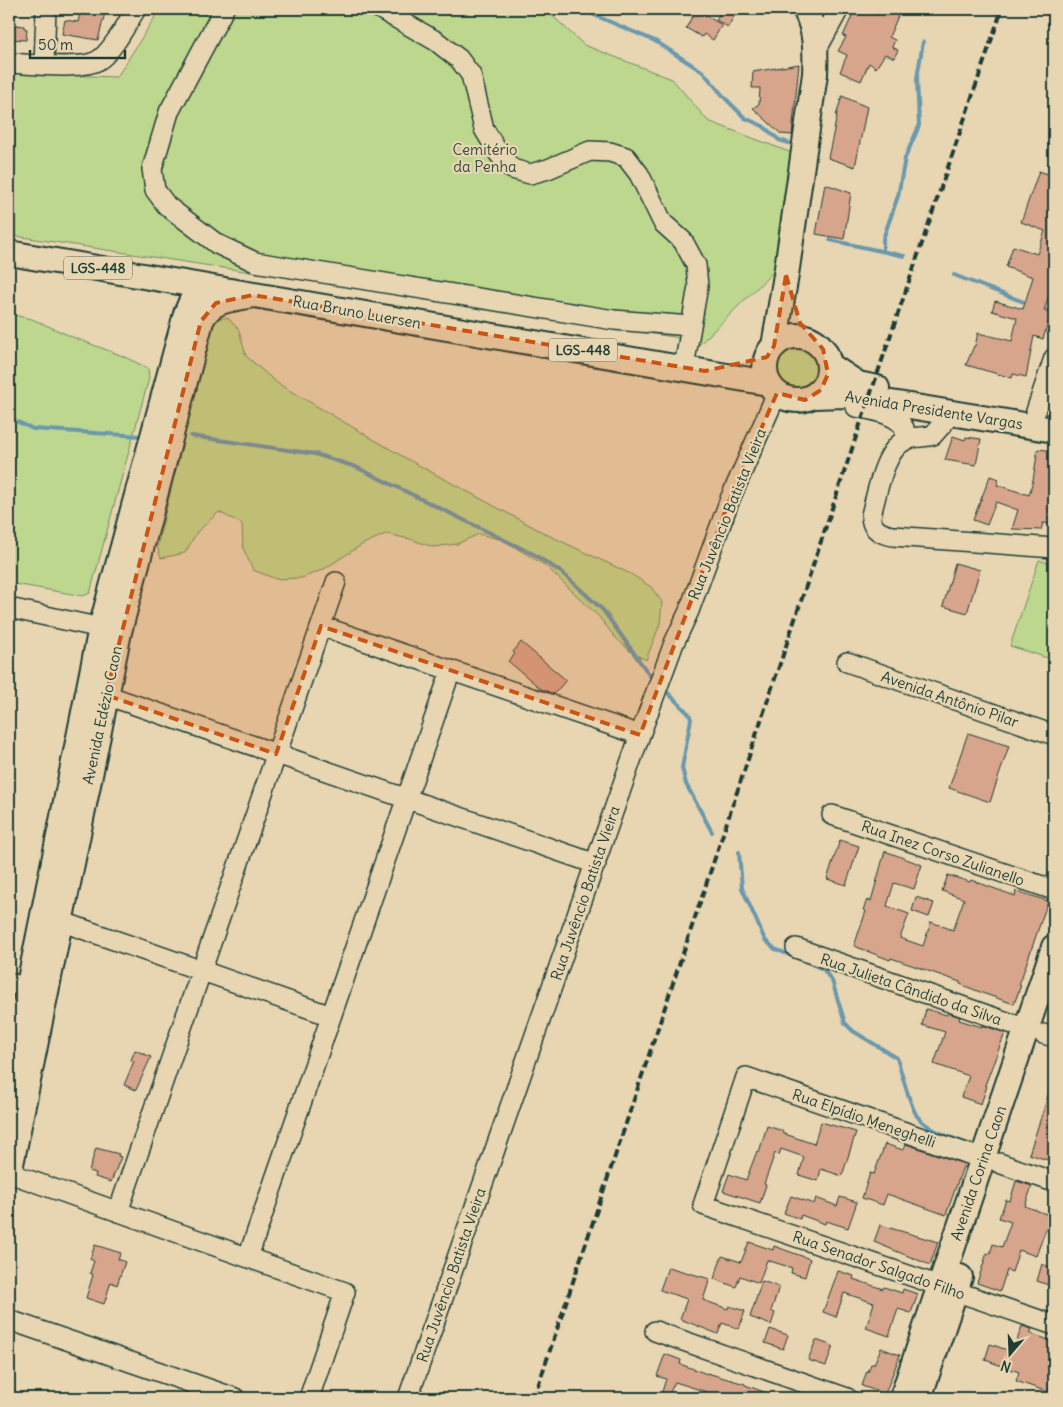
<svg xmlns="http://www.w3.org/2000/svg" width="1063" height="1407" viewBox="0 0 1063 1407" font-family="Delius,sans-serif">
  <rect width="100%" height="100%" fill="#e8d6b3"/>
  <filter id="ink" filterUnits="userSpaceOnUse"><feTurbulence type="fractalNoise" baseFrequency=".02" numOctaves="2"/><feDisplacementMap in="SourceGraphic" scale="10" xChannelSelector="R" yChannelSelector="G"/><feConvolveMatrix kernelMatrix="1 2 1 2 8 2 1 2 1" color-interpolation-filters="sRGB"/></filter>
  <g filter="url(#ink)">
    <path fill="#bed78e" stroke="#6e8a61" d="M160,9h385l39,36 88,34 36,42 84,32 -18,118 -75,74 -25,-8 -665,-102v-162l108,4z
      M9,314l23,5 43,19 45,17 28,13 1,10 -59,215 -7,3 -74,-13z
      M218,318h10l11,12 7,26 31,27 132,77 139,75 83,39 20,13 11,15 -2,22 -14,36 -15,-8 -17,-16 -15,-19 -53,-51 -43,-26 -24,-6 -22,10 -24,3 -23,-8 -24,-5 -23,10 -39,25 -22,9 -26,1 -23,-9 -10,-22 -1,-24 -23,-12 -22,20 -12,21 -24,5 -4,-11 50,-207 4,-12z
      M776 368a21 21 0 1 1 42 0a21 21 0 1 1-42 0Z
      M1039,560l15,5v95l-44,-14z"/>
    <g fill="none" stroke-linecap="round" stroke-linejoin="round">
      <path stroke="#6b98ad" stroke-width="4" d="M580,9l75,32 48,31 22,26 20,20 18,8 16,14 10,3
        M830,240l74,16
        M883,251v-12l15,-43 7,-38 14,-32 -2,-48 6,-36
        M954,275l75,29
        M1040,308l13,5
        M9,418l24,11 107,7
        M191,436l124,18 41,13 177,87 28,18 42,38 48,67
        M667,692l22,22 2,5 -9,49 4,16 26,48
        M739,852l3,36 23,52 10,9 48,20 9,12 13,42 8,8 44,27c4,13 13,48 20,58 12,15 33,21 51,28"/>
    </g>
    <path fill="#d7a48c" stroke="#1f3d34" d="M81,9h25l-8,31 -36,-6 3,-14 13,2z
      M722,9h16l-10,18 -12,-7z
      M850,9h15l14,6 2,-6h20l-12,28 6,3 -3,7 6,3 -4,8 -9,-4 -9,14 -7,-5 -8,18 -21,-9 7,-17 -9,-4 8,-14 -3,-1 9,-20 -3,-1z
      M696,10l26,15 -9,15 -9,-6 -2,3 -16,-9z
      M9,24l15,2v2l3,1 -1,11 -17,-1z
      M799,64l-7,71 -11,-1 -28,-26 6,-4 1,-16h-8l1,-16z
      M842,96l25,11 -12,60 -27,-9 9,-42h-1z
      M1039,171l15,5v103l-10,32 7,3 -8,25 -9,-3 -8,41 -13,-3 -1,4 -46,-13 8,-19h1l3,-13 34,8 5,-23 -25,-7 3,-10 28,8 10,-32 -27,-10 7,-21 24,8 8,-23 -24,-9z
      M825,184l26,9 -7,46 -28,-5z
      M953,436l12,4 1,-3 15,2 -5,26 -31,-5z
      M1038,449l16,2v73l-11,-1 -2,7 -29,-1 6,-19 -22,-8 -9,23 -14,-5 17,-44 9,3 -2,6 32,10 4,-15z
      M955,563l25,7 -13,43 -24,-7z
      M521,642l45,38 -12,14 -13,-5 -33,-28 7,-7 -2,-2z
      M968,733l41,13 -19,56 -41,-14z
      M840,840l19,6 -13,39 -19,-6z
      M885,851l37,14 -8,24 -20,-6 -7,23 22,8 -9,24 23,8 8,-24 22,8 11,-31 -22,-8 6,-16 22,7 1,-2 44,16 1,-5 32,10 -29,84h2l-7,19 -29,-10 -25,-10v-2l-69,-24 -1,2 -36,-14 12,-35 -3,-1 4,-10 4,1z
      M916,897l18,6 -5,14 -17,-6z
      M926,1009l21,6 1,-2 12,4 -1,3 23,7v-2l23,8 -20,52 2,1 -6,18 -20,-7 8,-21 -35,-12 11,-32 -23,-7z
      M135,1050l16,7 -15,33 -12,-5 10,-24 -3,-1z
      M1052,1084h2v78l-25,-8z
      M821,1122l35,10 -14,44 -21,-7 -3,12 -19,-6 5,-18 -23,-8 -2,6 -4,-2 -11,31 2,1 -6,18 -37,-12 6,-17 17,6 11,-29 2,1 8,-26 16,5 -1,2 32,11z
      M885,1144l18,6 3,-6 58,20 -18,51 -59,-21 -4,11 -21,-7 8,-25 4,1z
      M96,1148l23,6 -1,2 3,1 -10,25 -16,-5 1,-4 -7,-2z
      M1016,1181l16,5 -7,20 29,11v15l-8,-3 -10,27 -17,-6 -7,22 -5,-2 -7,21 -23,-8 10,-30 3,1 3,-10 9,3 9,-25 -12,-4 7,-18 4,1z
      M791,1196l23,8 2,-6 21,8 3,-9 17,5 -9,26 -22,-7 -1,3 -24,-9 -1,4 -16,-6z
      M880,1225l58,17 -8,23 -56,-23z
      M749,1242l24,8 1,-4 36,13 -5,18 -14,-4 1,-5 -25,-8 -8,23 -19,-7 -4,11 -22,-8 8,-23 19,6z
      M95,1245l26,8 -3,6 7,3 -8,23 -6,-3 -7,22 -18,-6 7,-23 -3,-2 4,-12 -4,-2z
      M1042,1264l12,5v18l-17,-6z
      M668,1267l42,12 -7,21 25,9 1,-3 16,5 -6,18 -17,-6 -4,11 -38,-15 7,-20 -27,-9z
      M838,1271l16,5 -1,3 30,10 1,-2 18,6 1,-4 15,5 -7,19 -13,-4 -9,27 -23,-8 8,-25 -30,-10 -8,24 -13,-5z
      M762,1281l17,6 -8,24 4,2 -4,12 -21,-8z
      M1022,1326l10,3 -2,4 24,9v25l-5,15h2l-3,10 -32,-11 3,-9 -34,-12 5,-16 23,8z
      M770,1329l18,6 -5,14 -18,-6z
      M816,1340l17,6 -7,20 -18,-6z
      M881,1348l19,7 -15,39 -23,-8 5,-15 1,1 3,-8h3z
      M665,1354l16,6 -1,4 27,10v-1l38,11v1l33,12v1h-28l-8,-3 -1,3h-15l-51,-16 -8,16h-7l6,-19 -9,-3z"/>
    <g fill="none" stroke-linecap="round" stroke-linejoin="round">
      <defs>
        <path id="minor" d="M224,9l-55,103 -17,57 3,21 12,16 50,38 38,18 359,58 77,6
          M380,9l56,32 23,18 12,16 13,54 15,25 13,15 18,5 18,-5 42,-18 20,1 16,5 13,17 24,49 20,18 13,24 2,21 -14,81
          M816,51l23,-42
          M9,63c21,1 70,7 88,-2 15,-8 30,-38 39,-52
          M44,65l2,-56
          M856,407c14,3 41,6 48,21 1,3 1,8 1,12
          M1036,411l18,-53
          M952,413l-19,22c-9,3 -18,1 -27,5 -22,9 -29,54 -35,75 0,14 9,19 22,21l161,12
          M9,608l106,23
          M321,626l319,109
          M847,662l207,73
          M106,695l490,169
          M832,815l222,75
          M60,921l271,95
          M796,948l231,81
          M9,983l33,8
          M1043,1034l11,3
          M983,1159l-237,-82 -43,128 351,120
          M999,1163l55,19
          M9,1173l336,119 -36,106
          M118,1212l218,-630
          M248,1257l203,-587
          M9,1320l226,78
          M655,1331l192,67
          M408,1398l232,-663 34,-92 15,-32 41,-112 47,-106"/>
        <path id="major" d="M9,253l759,130
          M765 368a32 32 0 1 1 64 0a32 32 0 1 1-64 0Z
          M774,346l12,-71 29,-201c1,-23 1,-44 -10,-65
          M829,365l29,19 19,4
          M814,396l29,-1 211,35
          M9,1084l92,-456 85,-314 5,-12 13,-15
          M9,1174l110,-542 82,-311c10,-23 30,-21 52,-26
          M902,1398l152,-451
          M919,1398l41,-121"/>
      </defs>
      <use href="#minor" stroke="#1f3d34" stroke-width="22"/>
      <use href="#major" stroke="#1f3d34" stroke-width="28"/>
      <use href="#minor" stroke="#e8d6b3" stroke-width="19"/>
      <use href="#major" stroke="#e8d6b3" stroke-width="24"/>
      <path stroke="#1f3d34" stroke-width="4" stroke-dasharray="8 4" stroke-linecap="butt" d="M534,1398l328,-979 140,-410"/>
    </g>
  </g>
  <path fill="#ca5512" fill-opacity="0.2" stroke="#ca5512" stroke-width="4" stroke-dasharray="10 6" stroke-linejoin="round" d="M786,275l14,48 23,26 5,25 -7,16 -16,10 -28,-7 -47,106 -90,236 -319,-109 -45,128 -170,-59 95,-374 15,-18 37,-8 452,76 62,-14 7,-11z"/>
  <g text-anchor="middle" dominant-baseline="central" stroke-width="4.5" stroke-linejoin="round" paint-order="stroke">
    <g fill="#e8d6b3" stroke="#5b6b5a" stroke-width="1">
      <rect x="64" y="256.5" width="68" height="23" rx="4"/>
      <rect x="549" y="338.5" width="68" height="23" rx="4"/>
    </g>
    <g font-size="14" font-weight="bold" fill="#1f3d34">
      <text x="98" y="268">LGS-448</text>
      <text x="583" y="350">LGS-448</text>
    </g>
    <g font-size="15" fill="#2f4c3d" stroke="#e8d6b3">
      <text x="485" y="149">Cemitério<tspan x="485" dy="17">da Penha</tspan></text>
    </g>
    <g font-size="15" fill="#1f3d34" stroke="#e8d6b3">
      <text transform="translate(357 312) rotate(10)">Rua Bruno Luersen</text>
      <text transform="translate(934 410) rotate(9)">Avenida Presidente Vargas</text>
      <text transform="translate(727 514) rotate(-68)">Rua Juvêncio Batista Vieira</text>
      <text transform="translate(950 699) rotate(19)">Avenida Antônio Pilar</text>
      <text transform="translate(102 715) rotate(-78)">Avenida Edézio Caon</text>
      <text transform="translate(943 853) rotate(19)">Rua Inez Corso Zulianello</text>
      <text transform="translate(585 893) rotate(-71)">Rua Juvêncio Batista Vieira</text>
      <text transform="translate(911 989) rotate(19)">Rua Julieta Cândido da Silva</text>
      <text transform="translate(864 1118) rotate(19)">Rua Elpídio Meneghelli</text>
      <text transform="translate(978 1173) rotate(-71)">Avenida Corina Caon</text>
      <text transform="translate(879 1265) rotate(19)">Rua Senador Salgado Filho</text>
      <text transform="translate(451 1275) rotate(-71)">Rua Juvêncio Batista Vieira</text>
    </g>
  </g>
  <rect width="1063" height="1407" fill="none" stroke="#e8d6b3" stroke-width="30"/>
  <rect x="15" y="15" width="1033" height="1377" fill="none" stroke="#1f3d34" stroke-width="2" filter="url(#ink)"/>
  <g transform="translate(1010 1354) rotate(199)" stroke="#e8d6b3" stroke-width="4" paint-order="stroke">
  <path d="M0-4L9 19L0 12L-9 19Z" fill="#1f3d34"/>
  <text y="-8" font-size="14" font-weight="bold" text-anchor="middle" fill="#1f3d34">N</text>
  </g>
  <path d="M30 50v8h95v-8" fill="none" stroke="#1f3d34" stroke-width="2.5"/>
  <text x="38" y="50" font-size="15" fill="#1f3d34" stroke="#e8d6b3" stroke-width="4" paint-order="stroke">50 m</text>
</svg>
